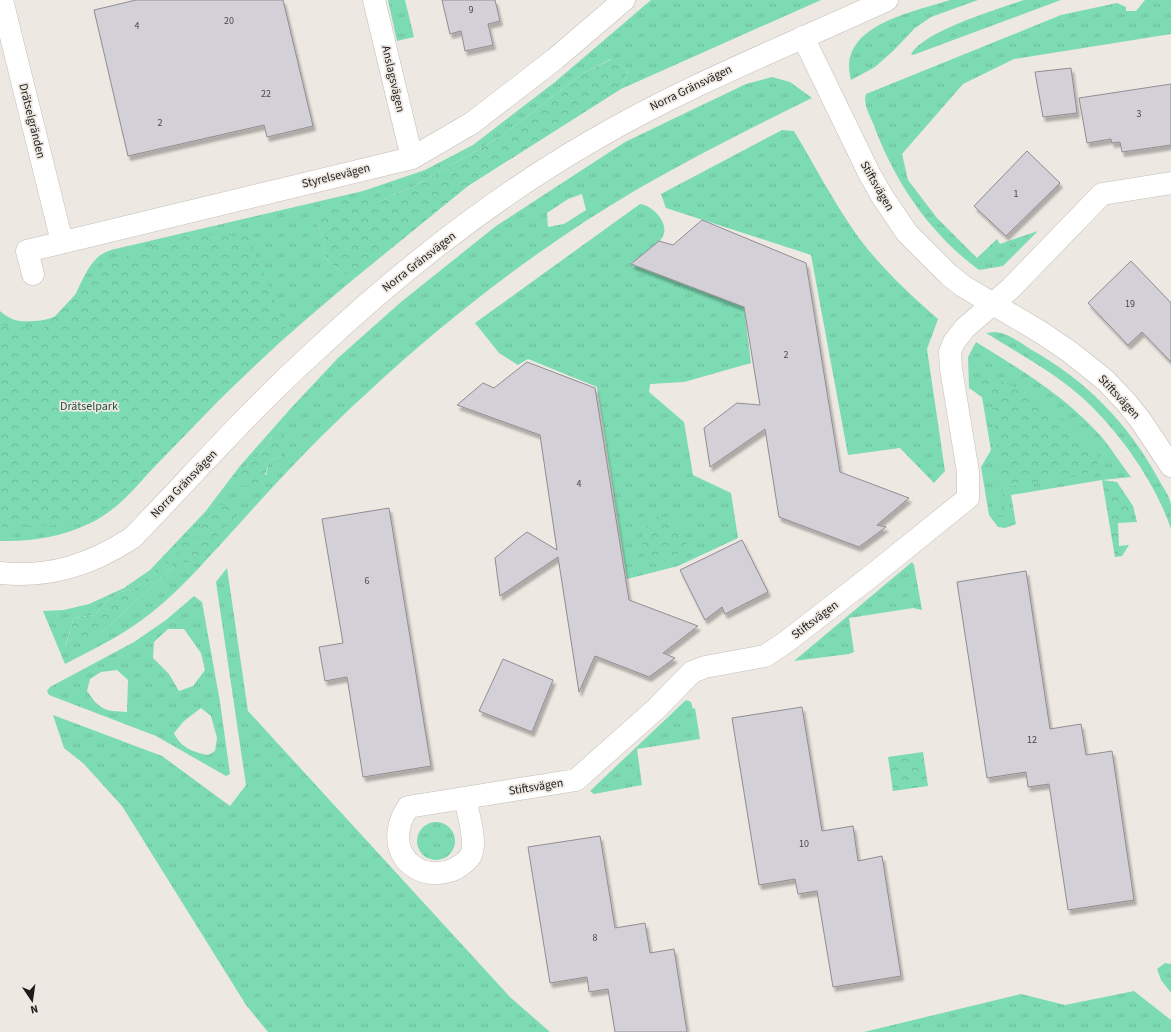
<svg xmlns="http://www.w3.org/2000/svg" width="1171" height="1032" viewBox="0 0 1171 1032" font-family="'Source Sans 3',sans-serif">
  <defs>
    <pattern id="grass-tufts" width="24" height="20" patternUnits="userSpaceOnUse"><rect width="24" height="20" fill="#7cdbb3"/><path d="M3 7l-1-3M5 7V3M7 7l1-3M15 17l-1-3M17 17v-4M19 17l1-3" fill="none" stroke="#6bbb99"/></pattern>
    <pattern id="forest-crowns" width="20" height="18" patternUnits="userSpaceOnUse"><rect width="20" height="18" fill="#7cdbb3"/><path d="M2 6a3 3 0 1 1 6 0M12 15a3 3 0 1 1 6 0" fill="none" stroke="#6bbb99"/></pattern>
    <filter id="shadow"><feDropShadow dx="2.5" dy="4.5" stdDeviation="1" flood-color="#0004"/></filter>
  </defs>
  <rect width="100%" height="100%" fill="#eee8e2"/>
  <path fill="url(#grass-tufts)" fill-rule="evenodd" d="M388,0h17l9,37 -17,4z
    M651,0h170l-200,89 7,-18 -17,-12 -28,14 -81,63 -91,52 -22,8 -6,5 -67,21 9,18c-6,21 14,31 30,38 -47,39 -92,78 -135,121 -22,23 -44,45 -66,68 -19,21 -38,45 -66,57 -27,13 -58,18 -88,17v-50l61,-162 -61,19v-37c11,10 19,11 34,10 46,-2 39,-39 63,-63 4,-4 9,-6 14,-8l252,-59 62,-21 48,-25 82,-63z
    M950,0h28l-47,17 -16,11 -22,23 -18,16 -24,13c-15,-55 63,-68 99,-80z
    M1024,0h37l-148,55 -2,-1c15,-24 85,-44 113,-54z
    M1145,0h26v34l-157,25 -51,25 -61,70 6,26 29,38 40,40 20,-19 3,5 38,-13 -35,35 -24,4c-50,-37 -85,-89 -106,-147 -4,-9 -10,-20 -7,-29l195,-79 56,-12 9,4v4h10z
    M772,77l18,5 22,16c-59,29 -119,59 -176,92 -97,57 -187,127 -269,203 -45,41 -86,84 -126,129 -29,31 -57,65 -90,91 -26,21 -57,36 -86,51l-22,-53 21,-1 25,-6 35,-16 26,-18 55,-58 35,-46 52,-59 46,-49 63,-56 95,-76 129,-84 121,-58zM582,194l4,16 -22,14 -16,3 -1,-14 21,-14zM272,437l10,19 -13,5 -3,14 -27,-3 24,-21zM174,566l-72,66 -17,12 -14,-6 -6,8 9,-28 21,-3 12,-14 13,-9 13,-2 12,-10z
    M782,130l12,1c19,32 37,66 58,97 23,34 55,64 86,91l-11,30 18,122 -11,12 -34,-35 -52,7 -37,-200 -145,-47 -5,-14z
    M640,204c7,1 13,5 18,11 20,24 -12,35 -27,49l113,43 7,56 -67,19 -34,2 -1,8 35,30 9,53 38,18 7,45 -60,28 -51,13 -30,-192 -69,-28 -10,6 -19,-12 -24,-30z
    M995,332c13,1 24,10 35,17 57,32 98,74 129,131 4,8 11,16 12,25 0,7 0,16 0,24 -15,-45 -50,-95 -85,-128 -29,-27 -66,-47 -100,-68z
    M976,342c42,26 86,52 120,89 13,13 23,31 35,46l-29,3 -91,15 5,29 -11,4 -7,-1 -9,-12 -8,-48 10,-17 -9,-53 -13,-9 -1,-31z
    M912,562l2,3 8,45 -9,-2 -64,10 5,34 -5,2 -55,7z
    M227,568l21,143 262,286 40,35h-282l-22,-27 -124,-199 -38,-42 -20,-16 -11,-33 109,41 68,50 16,-21 -30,-203z
    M194,596l8,6 18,100 10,72 -4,2 -70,-40 -107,-41 -2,-4 3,-4 84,-45 32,-22zM168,629h16l17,24 4,17 -12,16 -14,5 -10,-17 -16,-16 1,-16zM117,670l11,10 -1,32c-23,-1 -27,-2 -40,-21l3,-12 11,-7zM201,708l10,8 6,22 -2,13 -7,4c-15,-3 -27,-7 -34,-22l10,-12z
    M686,700l5,2 2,7 2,-1 5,31 -63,10 5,36 -48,9 -4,-3z
    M417 841a19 19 0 1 1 38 0a19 19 0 1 1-38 0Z
    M1165,963l6,1v29l-10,-13 -4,-11z
    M1134,991l37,29v12h-307l157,-38 44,11z"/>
  <path fill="url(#forest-crowns)" d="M612,59l16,12 -7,18 -153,97 -113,92c-16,-7 -36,-17 -30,-38l-9,-18 14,-16 22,-9 16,-2 15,6 6,-5 22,-8 91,-52 81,-63z
    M188,233l61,4 39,97 -68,65 -66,68 -65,57 -89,3v-202l43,4 61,-65z
    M981,372l39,17 41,28 36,35 2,19 -97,17 4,28 -8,-1v-58l-7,-63 -13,-12z
    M282,434l8,9 -8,13 -13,5c-4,19 -10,28 -30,24v-14l24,-20 9,-14z
    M1102,480l15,2 16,24 4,16 -19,1 1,23 10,-1 -7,11 -7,1z
    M218,505h13l4,13 -40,44h-11l-7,-7 4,-11 18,-9 5,-15z
    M657,516c23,3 23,5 30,27l-15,17 -22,2 -6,-6 -2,-23z
    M166,561l8,5 -72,66 -17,13 -14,-7 -6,9 9,-29 21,-3 12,-14 13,-9 13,-2z
    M923,752l5,34 -35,5 -5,-34z"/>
  <path fill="#d4d0d7" stroke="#918d93" filter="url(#shadow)" d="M136,0h147l30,126 -46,11 -3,-12 -136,31 -34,-146z
    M442,0h53l5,21 -12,3 5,21 -28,6 -4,-20 -11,3z
    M1071,68l6,45 -34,4 -8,-45z
    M1171,84v61l-49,7 -2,-10 -8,1 -1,-4 -24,4 -8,-45z
    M1027,151l33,32 -54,53 -32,-30z
    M702,220l104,43 34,209 69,26 -32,27 9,2 -27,20 -80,-30 -14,-88 -55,38 -6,-39 33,-25 23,2 -16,-98 -113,-43 28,-23 14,4z
    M1131,261l40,42v59l-29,-30 -14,13 -40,-42z
    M527,362l68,26 34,212 69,26 -35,27 12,5 -26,19 -54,-21 -16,36 -21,-135 -58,39 -5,-38 24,-20 8,-6 30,18 -17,-115 -83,-30 26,-22 11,5z
    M389,508l42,258 -68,11 -16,-100 -22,4 -6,-34 24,-4 -21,-124z
    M742,540l26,52 -43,22 -3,-7 -17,13 -25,-50z
    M1026,571l24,158 31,-5 5,31 26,-4 22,149 -66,10 -19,-126 -21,3 -2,-15 -39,6 -30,-196z
    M503,659l50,21 -21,52 -53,-21z
    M802,707l20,124 31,-5 5,35 24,-5 19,120 -68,11 -16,-96 -19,3 -3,-15 -36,6 -27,-167z
    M600,836l15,92 30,-5 5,30 24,-4 13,83h-72l-7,-43 -19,3 -2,-15 -37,6 -22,-136z"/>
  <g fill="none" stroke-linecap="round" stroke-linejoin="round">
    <defs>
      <path id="street" d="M2,0l60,242
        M374,0l38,158
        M803,37l66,136 13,23 25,37 42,42 14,11 79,47 28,19 35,28 21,22 15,19 30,45
        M33,274l-6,-23 385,-93 60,-35 83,-64 69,-59
        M465,798c3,15 12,44 6,57 -3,6 -11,11 -16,14 -32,14 -65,-9 -55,-45 1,-6 5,-11 8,-17l168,-27 80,-71 36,-37 13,-5 60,-11 21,-14 84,-65 98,-79v-26l-17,-103 -1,-17 4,-10 11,-14 46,-40 91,-94 69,-11"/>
      <path id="secondary" d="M0,573c50,5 90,-8 132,-35 60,-62 117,-127 181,-185 84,-79 177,-153 277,-211 95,-56 197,-96 297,-142"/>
    </defs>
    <use href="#street" stroke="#c3bdb8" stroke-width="23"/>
    <use href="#secondary" stroke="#c3bdb8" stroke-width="23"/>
    <use href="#street" stroke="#fff" stroke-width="22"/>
    <use href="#secondary" stroke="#fff" stroke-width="22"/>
  </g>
  <g text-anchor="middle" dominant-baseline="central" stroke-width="3.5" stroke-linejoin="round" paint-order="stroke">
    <g font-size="10" fill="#4b4848">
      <text x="471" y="10">9</text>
      <text x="229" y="21">20</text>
      <text x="137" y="26">4</text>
      <text x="266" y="94">22</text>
      <text x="1139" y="114">3</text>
      <text x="160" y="123">2</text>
      <text x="1016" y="194">1</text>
      <text x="1130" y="304">19</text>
      <text x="786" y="355">2</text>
      <text x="579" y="484">4</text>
      <text x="367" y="581">6</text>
      <text x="1032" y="740">12</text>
      <text x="804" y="844">10</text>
      <text x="595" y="938">8</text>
    </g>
    <g font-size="12" fill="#1d1b19" stroke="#eee8e2">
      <text transform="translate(393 79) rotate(77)">Anslagsvägen</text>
      <text transform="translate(691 88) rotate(-26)">Norra Gränsvägen</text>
      <text transform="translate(32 121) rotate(76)">Drätselgränden</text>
      <text transform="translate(336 176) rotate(-14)">Styrelsevägen</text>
      <text transform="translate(877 186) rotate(60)">Stiftsvägen</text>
      <text transform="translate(419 262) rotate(-38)">Norra Gränsvägen</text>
      <text transform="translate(1119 397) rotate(47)">Stiftsvägen</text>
      <text transform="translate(184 484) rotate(-46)">Norra Gränsvägen</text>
      <text transform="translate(815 620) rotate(-37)">Stiftsvägen</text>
      <text transform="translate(536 787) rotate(-9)">Stiftsvägen</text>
    </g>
    <g font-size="12" fill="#265340" stroke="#eee8e2">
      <text x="89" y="406">Drätselpark</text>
    </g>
  </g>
  <g transform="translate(32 1000) rotate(167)" stroke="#eee8e2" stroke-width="3" paint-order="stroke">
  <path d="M0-3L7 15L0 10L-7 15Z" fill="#1d1b19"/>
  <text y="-6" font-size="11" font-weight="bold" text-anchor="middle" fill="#1d1b19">N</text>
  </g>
</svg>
